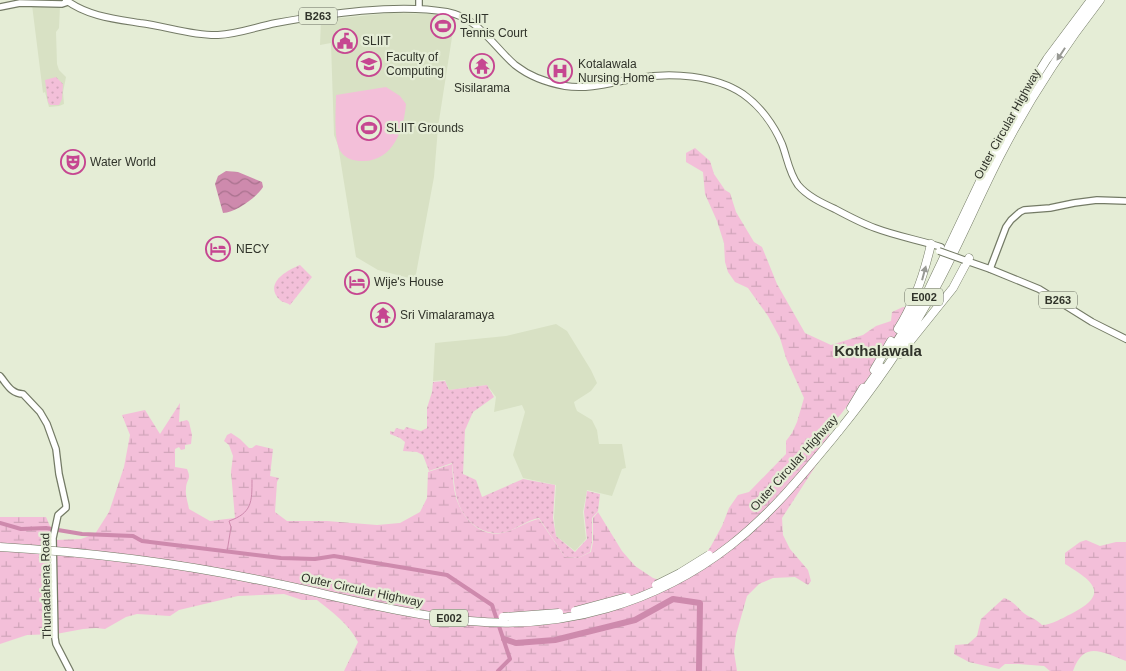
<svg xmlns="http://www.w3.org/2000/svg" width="1126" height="671" viewBox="0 0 1126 671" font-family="Arial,sans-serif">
  <defs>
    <pattern id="grass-dots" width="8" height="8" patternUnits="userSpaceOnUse" patternTransform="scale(1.25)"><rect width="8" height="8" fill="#f3bfd9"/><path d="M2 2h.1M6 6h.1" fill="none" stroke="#d1a5ba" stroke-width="1.8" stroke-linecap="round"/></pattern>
    <pattern id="wetland-marsh" width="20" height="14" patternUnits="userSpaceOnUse" patternTransform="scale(1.25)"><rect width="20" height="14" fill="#f3bfd9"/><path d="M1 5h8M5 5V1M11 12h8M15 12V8" fill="none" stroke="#d1a5ba"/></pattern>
    <pattern id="water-waves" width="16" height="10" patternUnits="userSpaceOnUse" patternTransform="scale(1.25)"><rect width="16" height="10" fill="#ce8aad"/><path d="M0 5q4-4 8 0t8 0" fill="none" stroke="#a8718d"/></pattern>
  </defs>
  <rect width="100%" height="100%" fill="#e5edd6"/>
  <path fill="#d8e1c4" d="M32,5l28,1 -1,22 -3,4 1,32 2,6 7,7 -3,15 1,12 -5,2 -10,1 -4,-15 -2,1z
    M391,13l49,1 15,4 -17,109 -4,50 -18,97 -3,5 -35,-9 -22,-13 -18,-112 -4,-10 -3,-92 -11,2 1,-25z
    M556,324l11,7 24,39 6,13 -6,8 -17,11 1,4 2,5 15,9 5,10 2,14h23l4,24 -4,1 -10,27 -25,-6 -4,22 3,27 -11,12 -19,-15 -2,-18 2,-33 -33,-7 -10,-23 12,-43 -3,-7 -28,7 2,-15 -9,-12 -38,5 -4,-10 -12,1 2,-38 71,-7z"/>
  <path fill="url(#grass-dots)" d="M56,77l7,7 -1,15 -3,6h-9l-2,-3 -3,-22z
    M300,265l12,12 -22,28c-3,-3 -7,-2 -10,-5 -17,-16 7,-30 20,-35z
    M445,381l4,9 38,-5 7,12 -21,15 -8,18 -2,44 13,6 6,17 41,-18 32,6 -2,33 3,18 19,16 12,-13 -3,-27 3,-21 13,3 -2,17 -6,7v24l-2,10 -12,6 -13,-1 -26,-39c-15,3 -25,14 -40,15 -19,1 -35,-13 -41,-31 -4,-11 -4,-26 -6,-39l-23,8 -6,-16 -6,-3 -14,-1 2,-9 -5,-4 -10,-4v-3l4,1 2,-4 8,2 2,-3 15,4 6,-3v-20l5,-16 1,-10z"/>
  <path fill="url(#wetland-marsh)" d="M695,148l15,13 4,13 11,16 5,3 6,19 18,30 8,5 15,37 28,49 26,12 32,-10 13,-9 15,-5 1,-9 11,-5 8,1 -21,45 -15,16 -34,45 -11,12 -2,21 -46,71 1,17 7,14 18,21 3,11 -3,4 -13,-8 -22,1 -14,6 -12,12 -11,39 -2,17 3,19h-393l14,-29c-9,-18 -26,-30 -41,-42h-15l-18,-6 -46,2 -59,14 -9,6 -33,-2 -11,3 -21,12 -9,-1 -13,1 -27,5 -29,1 -27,9v-127h46l10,23 25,-1 14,-5 14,-22 15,-45 6,-32 -8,-20 23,-5 15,24 20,-31 -1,19 8,-2 2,2 3,13 -1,9 -6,1v4l-4,1 -2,-3 -4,2v18l12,2c5,11 -1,10 -1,20 -1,6 2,14 3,20l21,12 25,-3 -4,-46 2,-16 -4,-11 -5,-4 3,-6 4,-2 9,6 9,9h3l4,-3 17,4 -3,27 9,2 -2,4 -2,30 12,9h40l50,4 23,-2 20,-11 7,-14 1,-26 24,-8c1,12 1,28 6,39 7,18 24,34 44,30 14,-3 23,-11 37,-14l26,38 13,1 13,-6 2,-10v-24l5,-6 24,39 13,15 18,12 12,4 31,-13 15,-23 11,-20 7,-18 9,-13 11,-3 37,-38v-13l6,-8 5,-11 7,-24 -18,-40 -6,-20 -12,-22 -20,-28 -13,-6 -7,-10 -3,-10 -1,-19 -7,-22 -12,-27 -2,-22 -17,-10v-9z
    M1086,540l14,6 16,-4h10v119c-24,-9 -42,-21 -53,10h-23l-6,-5 -26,-2h-13l-6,5 -30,-7 -15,-8 1,-9 13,-1 9,-8 4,-17 23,-21c11,3 15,13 24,18 6,3 9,4 14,9 10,0 20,-7 29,-11 40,-20 22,-33 -6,-50v-11l15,-11z"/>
  <path fill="#f3bfd9" d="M435,18l15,2 2,3 -1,13 -18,-3z
    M386,87l14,9 6,8c-2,25 -13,58 -44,57 -8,0 -16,-2 -21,-9 -8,-11 -5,-43 -5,-57z"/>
  <path fill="url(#water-waves)" d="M226,171l12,1 24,10 1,5c-7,11 -27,25 -40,26l-8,-29 3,-8z"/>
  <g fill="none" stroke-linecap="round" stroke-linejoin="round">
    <path stroke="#ce8aad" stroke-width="1" d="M227,552l4,-25 -2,-6c23,-8 23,-19 23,-41"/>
    <path stroke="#ce8aad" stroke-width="4" d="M0,523l21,6 25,-1 36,6 51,2 9,5 139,17 34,1 19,-3 113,19 45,30 18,54 -12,12"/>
    <path stroke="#ce8aad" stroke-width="6" d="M504,639l12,4 39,-3 80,-20 38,-21 27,4 -1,68"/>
    <defs>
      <path id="secondary" d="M0,7l20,-4 42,1 6,-2
        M419,9v-9
        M990,269l16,-42 5,-7 9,-8 4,-2 26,-2 24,-5 23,-3 29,1
        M0,376c7,8 11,18 23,18l17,18 7,12 9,25 3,25 7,31v3l-8,7 -5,23 2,100 1,6 14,27"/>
      <path id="primary" d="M66,0c21,16 49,19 74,23 26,3 52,13 78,12 20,-1 38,-8 58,-12 50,-9 121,-20 171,-11 32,6 45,33 68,53 14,11 33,18 50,21 24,4 49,-4 73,-8 32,-6 77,-3 105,16 17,12 31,31 39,50 5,13 7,29 16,41 9,11 24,18 37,24 13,7 26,14 40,19 21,8 44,12 66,19
        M964,260l26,9 49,20 53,33 34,17"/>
      <path id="highway" d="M898,329c17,-27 26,-54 33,-85
        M891,351l35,-56 68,-143 28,-53 25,-40 44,-59
        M900,354l53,-66 16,-30
        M874,370l17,-29
        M862,394l19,-27
        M851,408l12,-20
        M838,432c34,-42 65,-86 92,-134 26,-46 46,-95 70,-142 28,-55 62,-107 100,-156"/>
    </defs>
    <use href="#secondary" stroke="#747b66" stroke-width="8"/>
    <use href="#primary" stroke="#747b66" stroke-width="8"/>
    <use href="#highway" stroke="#747b66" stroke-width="9"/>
    <use href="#secondary" stroke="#fff" stroke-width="5.5"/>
    <use href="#primary" stroke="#fff" stroke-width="6"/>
    <use href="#highway" stroke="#fff" stroke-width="8"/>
    <defs>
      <path id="primary-bridge" d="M939,251l25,9"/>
      <path id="highway-bridge" d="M0,547c85,5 171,15 254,32 72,14 143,35 216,42 93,9 187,-18 261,-76 41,-32 74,-73 107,-113
        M656,585l24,-12 29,-18
        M575,611l52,-14
        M503,617l56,-4"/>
    </defs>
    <use href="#primary-bridge" stroke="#747b66" stroke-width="8" stroke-linecap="butt"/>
    <use href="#highway-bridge" stroke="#747b66" stroke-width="9" stroke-linecap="butt"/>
    <use href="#primary-bridge" stroke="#fff" stroke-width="6"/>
    <use href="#highway-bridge" stroke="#fff" stroke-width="8"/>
  </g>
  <defs><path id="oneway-solid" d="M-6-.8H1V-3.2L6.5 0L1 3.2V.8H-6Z" transform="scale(1.25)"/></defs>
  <g fill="#989994">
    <use href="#oneway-solid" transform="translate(1061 54) rotate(123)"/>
    <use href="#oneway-solid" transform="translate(924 273) rotate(-75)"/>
  </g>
  <defs>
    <symbol id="stadium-ring" viewBox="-11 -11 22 22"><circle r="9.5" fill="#e5edd6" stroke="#c64691" stroke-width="1.5"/><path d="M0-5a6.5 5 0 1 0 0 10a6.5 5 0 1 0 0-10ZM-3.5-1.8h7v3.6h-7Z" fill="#c64691"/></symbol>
    <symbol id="civic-ring" viewBox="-11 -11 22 22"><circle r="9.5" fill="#e5edd6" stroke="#c64691" stroke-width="1.5"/><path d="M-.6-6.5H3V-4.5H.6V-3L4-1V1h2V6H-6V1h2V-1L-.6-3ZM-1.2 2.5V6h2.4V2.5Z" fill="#c64691"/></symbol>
    <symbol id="university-ring" viewBox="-11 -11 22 22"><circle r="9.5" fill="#e5edd6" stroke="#c64691" stroke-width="1.5"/><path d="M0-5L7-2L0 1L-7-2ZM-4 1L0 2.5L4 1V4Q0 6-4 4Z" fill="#c64691"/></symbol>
    <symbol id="temple-ring" viewBox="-11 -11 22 22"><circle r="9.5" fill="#e5edd6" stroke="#c64691" stroke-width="1.5"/><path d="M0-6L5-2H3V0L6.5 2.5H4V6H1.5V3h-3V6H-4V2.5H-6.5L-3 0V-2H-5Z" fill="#c64691"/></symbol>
    <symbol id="hospital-ring" viewBox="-11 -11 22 22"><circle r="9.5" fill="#e5edd6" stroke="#c64691" stroke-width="1.5"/><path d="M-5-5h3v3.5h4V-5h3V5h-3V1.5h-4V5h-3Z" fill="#c64691"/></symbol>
    <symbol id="theatre-ring" viewBox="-11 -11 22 22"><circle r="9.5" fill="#e5edd6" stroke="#c64691" stroke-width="1.5"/><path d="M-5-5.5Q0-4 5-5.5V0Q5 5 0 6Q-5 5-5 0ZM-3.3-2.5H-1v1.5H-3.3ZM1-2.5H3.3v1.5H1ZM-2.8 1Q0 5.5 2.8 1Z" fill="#c64691"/></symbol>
    <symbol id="hotel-ring" viewBox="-11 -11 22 22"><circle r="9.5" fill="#e5edd6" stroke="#c64691" stroke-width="1.5"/><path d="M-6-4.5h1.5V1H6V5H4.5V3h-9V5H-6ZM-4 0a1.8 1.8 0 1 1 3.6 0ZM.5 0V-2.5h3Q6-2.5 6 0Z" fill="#c64691"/></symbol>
  </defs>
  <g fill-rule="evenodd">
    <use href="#stadium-ring" x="429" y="12" width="28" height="28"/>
    <use href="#civic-ring" x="331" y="27" width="28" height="28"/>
    <use href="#university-ring" x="355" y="50" width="28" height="28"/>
    <use href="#temple-ring" x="468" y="52" width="28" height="28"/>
    <use href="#hospital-ring" x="546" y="57" width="28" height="28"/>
    <use href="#stadium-ring" x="355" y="114" width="28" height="28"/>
    <use href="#theatre-ring" x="59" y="148" width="28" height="28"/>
    <use href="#hotel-ring" x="204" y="235" width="28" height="28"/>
    <use href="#hotel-ring" x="343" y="268" width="28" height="28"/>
    <use href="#temple-ring" x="369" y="301" width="28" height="28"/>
  </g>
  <g text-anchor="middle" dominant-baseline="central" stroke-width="4.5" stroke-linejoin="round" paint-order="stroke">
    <g fill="#e5edd6" stroke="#666b5e" stroke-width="1">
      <rect x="299" y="7.5" width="38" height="17" rx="4"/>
      <rect x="905" y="288.5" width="38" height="17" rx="4"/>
      <rect x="1039" y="291.5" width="38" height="17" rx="4"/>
      <rect x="430" y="609.5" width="38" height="17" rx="4"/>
    </g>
    <g font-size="11" font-weight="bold" fill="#30332a">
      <text x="318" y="16">B263</text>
      <text x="924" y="297">E002</text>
      <text x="1058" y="300">B263</text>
      <text x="449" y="618">E002</text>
    </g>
    <g font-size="12" fill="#30332a" stroke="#e5edd6" text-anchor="start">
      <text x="460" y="19">SLIIT<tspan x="460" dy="14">Tennis Court</tspan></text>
      <text x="362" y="41">SLIIT</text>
      <text x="386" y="57">Faculty of<tspan x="386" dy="14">Computing</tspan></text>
      <text x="578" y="64">Kotalawala<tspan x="578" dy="14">Nursing Home</tspan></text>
      <text x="482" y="88" text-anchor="middle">Sisilarama</text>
      <text x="386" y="128">SLIIT Grounds</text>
      <text x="90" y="162">Water World</text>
      <text x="236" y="249">NECY</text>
      <text x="374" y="282">Wije's House</text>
      <text x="400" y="315">Sri Vimalaramaya</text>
    </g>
    <g font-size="12" fill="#30332a" stroke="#e5edd6">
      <text transform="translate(1007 124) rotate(-61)">Outer Circular Highway</text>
      <text transform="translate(794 463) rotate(-48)">Outer Circular Highway</text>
      <text transform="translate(46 586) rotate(-91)">Thunadahena Road</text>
      <text transform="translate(362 590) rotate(12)">Outer Circular Highway</text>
    </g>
    <g font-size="15" font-weight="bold" fill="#30332a" stroke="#e5edd6">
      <text x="878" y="350">Kothalawala</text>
    </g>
  </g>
</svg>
